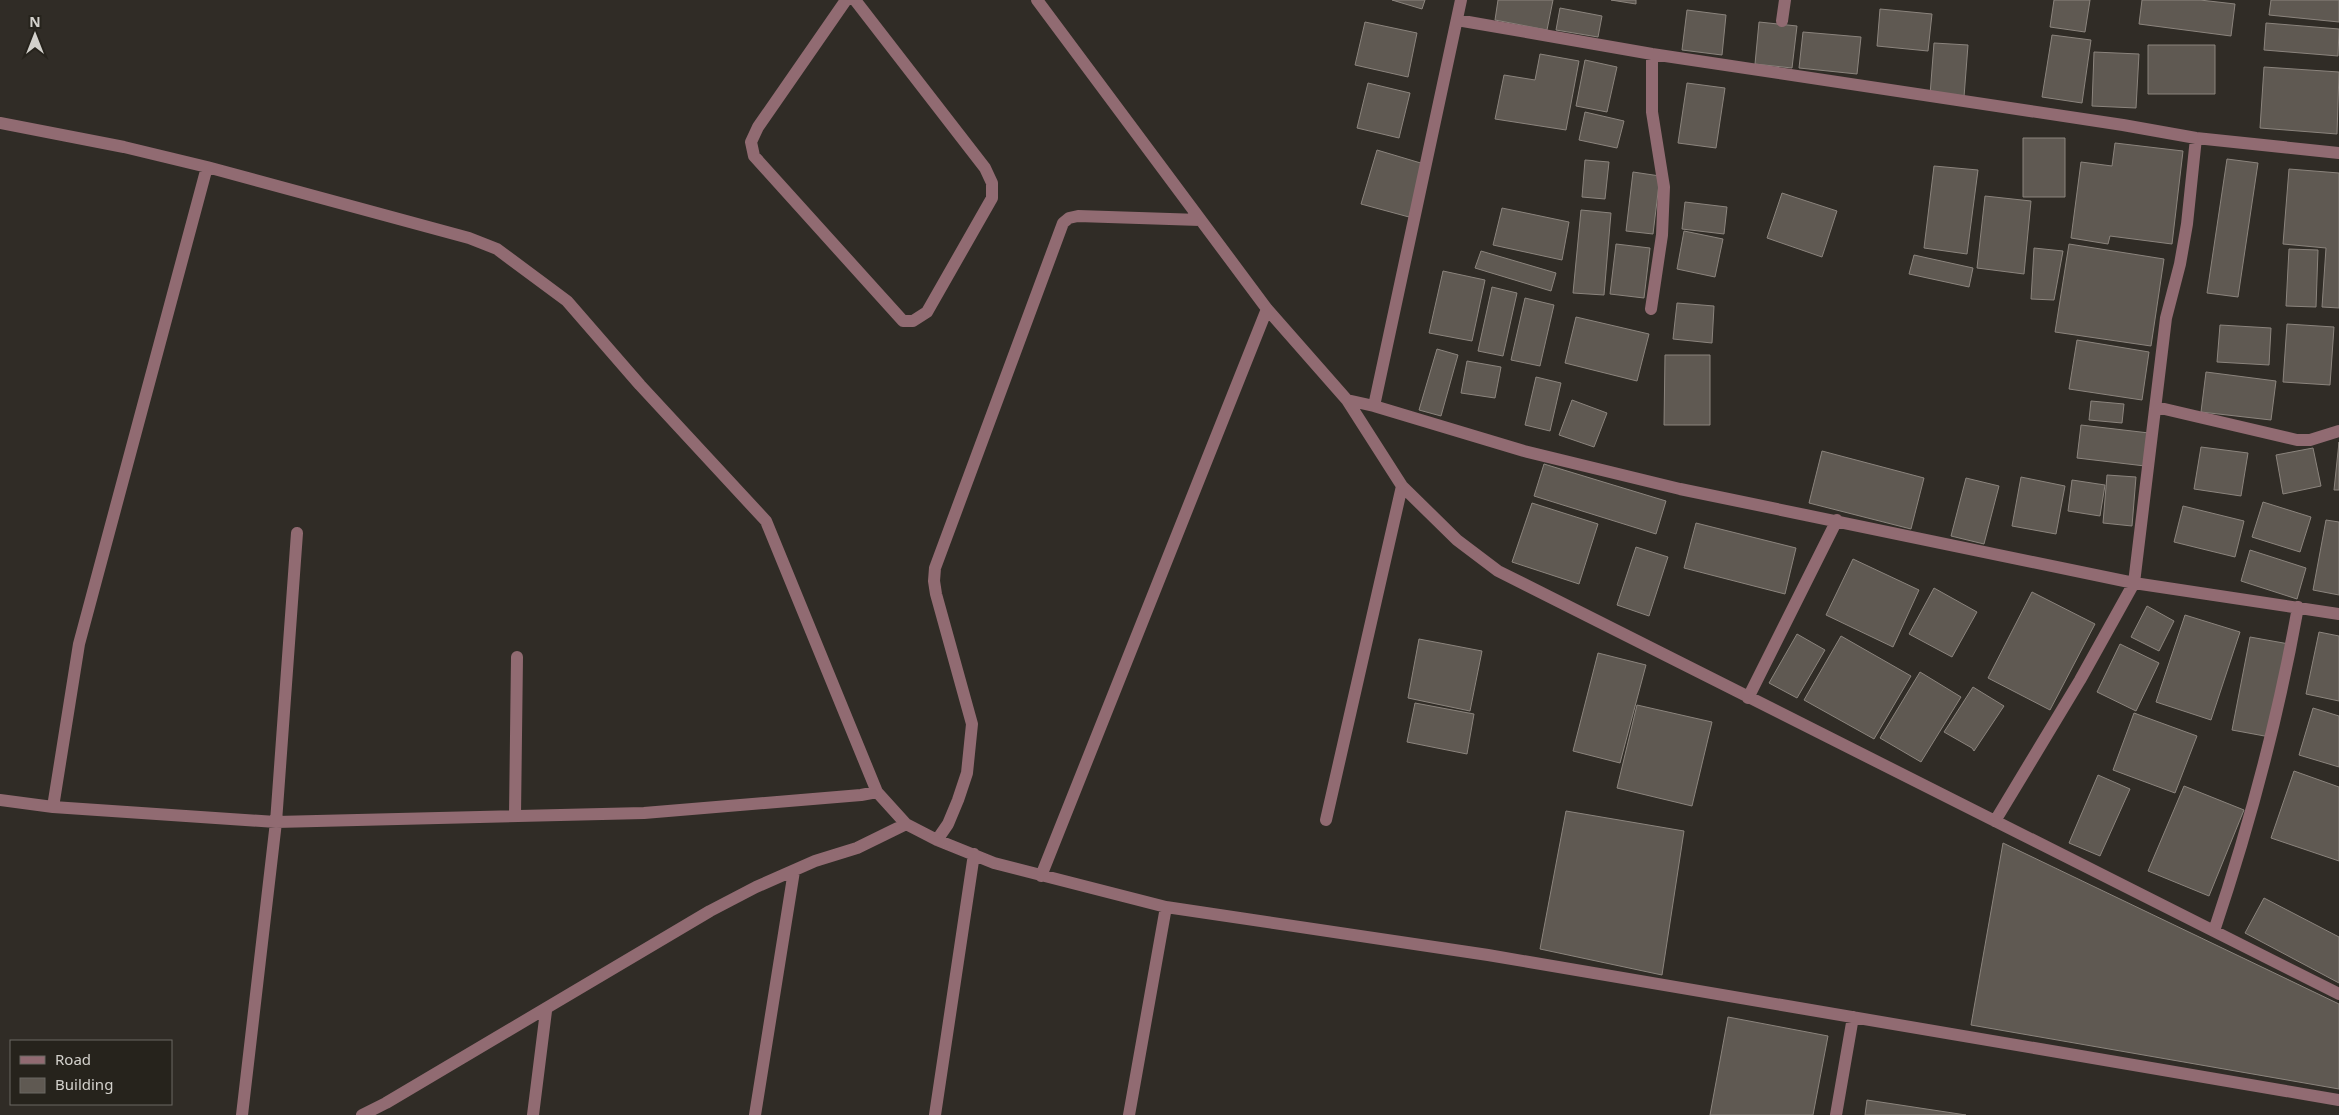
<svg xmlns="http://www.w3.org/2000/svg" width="2339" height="1115" viewBox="0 0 2339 1115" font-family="'Noto Sans',sans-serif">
  <rect width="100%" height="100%" fill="#302c26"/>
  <path fill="#5f5952" stroke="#8b847d" d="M1392,0h33l-3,9z
    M1498,0h55l-6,30 -52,-10z
    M1611,0h25v4z
    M2054,0h36l-5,32 -35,-5z
    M2142,0h58l35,4 -4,32 -92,-12z
    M2271,0h68v22l-70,-7z
    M1560,8l42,8 -4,21 -42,-7z
    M1880,9l52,5 -4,37 -51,-5z
    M1687,10l39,5 -4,40 -40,-5z
    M1365,22l52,11 -9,44 -53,-12z
    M1759,22l38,4 -5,42 -37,-4z
    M2266,23l73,6 -1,27 -74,-6z
    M1803,32l58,5 -4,37 -58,-6z
    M2052,35l39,5 -9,63 -40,-6z
    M1934,43l34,2 -4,52 -34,-2z
    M2148,45h67v49h-67z
    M2094,52l45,2 -3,54 -44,-2z
    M1540,54l39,7 -13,69 -71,-11 9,-44 31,5z
    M1585,60l32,7 -10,45 -31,-6z
    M2264,67l75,5 -2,62 -77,-6z
    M1368,83l42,10 -11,45 -42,-10z
    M1687,83l38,5 -9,60 -38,-5z
    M1585,112l39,9 -7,27 -38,-8z
    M2023,138h42v59h-42z
    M2115,143l68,8 -11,93 -62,-8 -2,8 -37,-6 10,-76 31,4z
    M1377,150l47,14 -15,53 -48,-13z
    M2227,159l31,4 -20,134 -31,-4z
    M1585,160l24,2 -4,37 -23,-2z
    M1934,166l44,4 -11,84 -43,-6z
    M2289,169l50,4v135l-17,-1 4,-59 -43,-4z
    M1633,172l27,4 -7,58 -27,-3z
    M1782,193l55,18 -15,46 -55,-19z
    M1985,196l46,5 -7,73 -47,-6z
    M1685,202l42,5 -3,27 -42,-5z
    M1502,208l67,14 -7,38 -69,-15z
    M1581,210l30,3 -7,82 -31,-2z
    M1684,231l39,8 -8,38 -38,-8z
    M1616,244l34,4 -6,50 -34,-4z
    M2069,244l95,15 -13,87 -96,-14z
    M2034,248l29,3 -9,49 -23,-1z
    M2289,249l29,1 -2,57 -30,-1z
    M1481,251l75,22 -5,18 -76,-23z
    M1914,255l59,13 -4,19 -60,-13z
    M1443,271l42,9 -13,61 -43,-8z
    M1492,287l25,6 -14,63 -25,-5z
    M1525,298l29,7 -14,61 -29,-6z
    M1677,303l37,3 -2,37 -39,-4z
    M1576,317l73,17 -12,47 -72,-18z
    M2287,324l47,3 -4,58 -47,-3z
    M2220,325l51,3 -2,37 -52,-3z
    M2077,340l72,12 -7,48 -73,-11z
    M1437,349l21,6 -17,61 -22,-6z
    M1665,355h45v70h-46z
    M1467,361l34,6 -6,31 -34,-5z
    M2206,372l70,9 -5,39 -70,-8z
    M1536,377l25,6 -11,48 -25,-6z
    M1572,400l35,13 -13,34 -35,-12z
    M2091,401l33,3 -2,19 -33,-3z
    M2081,425l68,8 -4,33 -68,-8z
    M2339,442v48h-5z
    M2201,447l47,6 -7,43 -47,-7z
    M2313,448l8,38 -38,8 -7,-39z
    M1822,451l102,27 -13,51 -102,-26z
    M1544,464l122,37 -10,33 -122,-38z
    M2107,475l29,2 -4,49 -29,-3z
    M2021,477l44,9 -9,48 -44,-8z
    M1966,478l33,8 -15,58 -33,-8z
    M2072,480l33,5 -5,31 -32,-5z
    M2263,502l48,15 -11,35 -48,-15z
    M1532,503l66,21 -19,60 -67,-22z
    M2183,506l61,15 -9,36 -61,-15z
    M2326,520l13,2v73l-26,-5z
    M1696,523l100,25 -11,46 -101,-26z
    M1636,547l32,10 -19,59 -32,-11z
    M2250,550l56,18 -9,31 -56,-18z
    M1853,559l66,31 -26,57 -67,-32z
    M1934,588l43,24 -25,45 -43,-23z
    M2032,592l63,32 -45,86 -62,-32z
    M2147,606l27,15 -15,30 -28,-14z
    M2185,615l55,17 -29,88 -55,-18z
    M2319,632l20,4v65l-33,-7z
    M1797,634l28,16 -28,48 -28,-15z
    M1841,636l70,40 -37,63 -70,-39z
    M2250,637l39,7 -19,93 -38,-7z
    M1419,639l63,12 -12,60 -62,-13z
    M2120,644l39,19 -23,48 -39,-19z
    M1598,653l48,12 -26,98 -47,-12z
    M1920,672l41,25 -40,65 -41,-24z
    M1973,687l31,19 -30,45 -2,-3 -28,-16z
    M1415,703l59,11 -7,40 -60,-12z
    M1637,705l75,17 -20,84 -75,-18z
    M2313,708l26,8v51l-40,-12z
    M2134,713l63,23 -22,57 -62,-23z
    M2294,771l45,16v74l-68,-23z
    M2098,775l32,14 -30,67 -31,-13z
    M2184,786l60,24 -35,86 -61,-25z
    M1566,811l118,20 -22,144 -122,-26z
    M2003,843l336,161v85l-368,-64z
    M2264,898l75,39v46l-94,-50z
    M1728,1017l100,19 -15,79h-103z
    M1867,1100l99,15h-101z"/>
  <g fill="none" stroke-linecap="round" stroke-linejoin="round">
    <path stroke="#916b72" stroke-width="12" d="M846,0l-88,127 -7,15 3,14 149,165h10l14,-9 65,-114v-15l-7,-15 -130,-168
      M1037,0l230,309 80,91 55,86 55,54 41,31 841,423
      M1457,20l195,34 471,71 73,13 143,15
      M1782,21l3,-21
      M0,123l124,24 83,20 262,71 28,11 70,52 73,84 126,136 111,271
      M1651,309l11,-74 2,-48 -12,-75v-58
      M1347,400l27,6 150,45 156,38 454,94 205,31
      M1374,406l87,-406
      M2156,407l141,33h13l29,-9
      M1748,698l89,-178
      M0,800l53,7 223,15 368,-9 217,-18 16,-3 29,32 31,16 57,23 172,44 322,48 851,145
      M53,807l26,-163 128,-477
      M515,815l2,-158
      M1326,820l76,-334
      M1995,821l85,-141 54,-97 32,-265 14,-54 7,-40 9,-86
      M937,840l11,-16 10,-24 9,-27 5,-49 -36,-130 -2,-13 1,-13 128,-345 6,-5 9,-2 122,4
      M1041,876l226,-567
      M2214,931c36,-107 64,-212 84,-324
      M242,1115l34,-293 21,-289
      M362,1115l24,-12 324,-192 46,-24 59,-26 42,-13 49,-24
      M533,1115l13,-104
      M755,1115l39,-244
      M935,1115l39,-261
      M1129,1115l37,-208
      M1836,1115l17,-98"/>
  </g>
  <rect x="10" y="1040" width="162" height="65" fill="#26231c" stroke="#6b6962"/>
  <rect x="20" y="1056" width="25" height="8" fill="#916b72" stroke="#6b6962"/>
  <text x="55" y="1065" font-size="15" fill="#d3d1cc">Road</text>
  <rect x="20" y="1078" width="25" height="15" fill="#5f5952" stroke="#6b6962"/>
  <text x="55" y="1090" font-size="15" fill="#d3d1cc">Building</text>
  <g transform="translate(35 35)" stroke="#26231c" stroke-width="4" paint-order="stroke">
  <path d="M0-4L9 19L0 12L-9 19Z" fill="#d3d1cc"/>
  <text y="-8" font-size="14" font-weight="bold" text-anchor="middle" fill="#d3d1cc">N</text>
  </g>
</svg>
